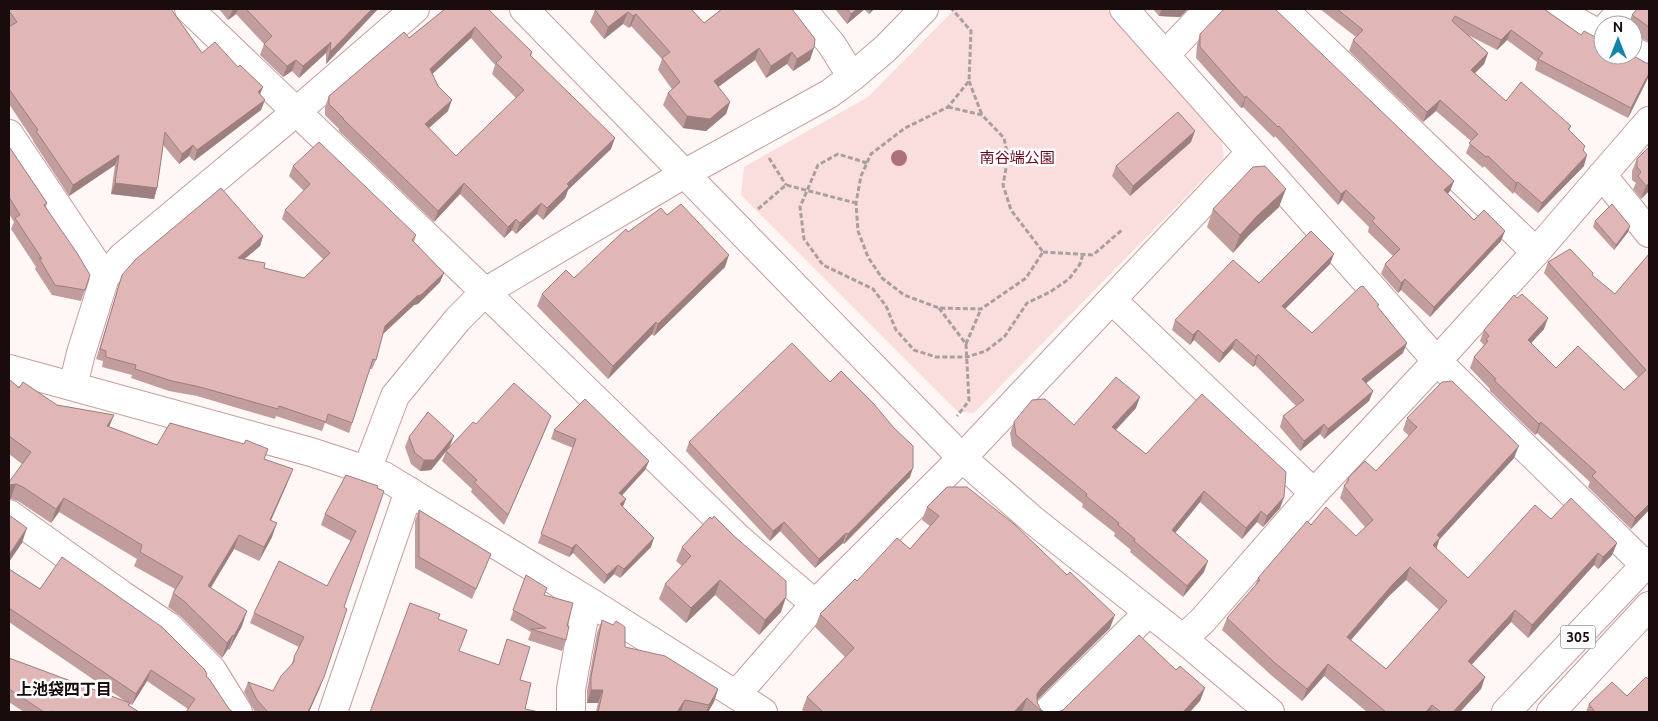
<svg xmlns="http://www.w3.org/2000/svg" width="1658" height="721" viewBox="0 0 1658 721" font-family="Ubuntu,'Noto Sans JP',sans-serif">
  <rect width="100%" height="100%" fill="#fff6f6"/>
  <path fill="#fadddd" d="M955,9h151l115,126 3,23 -250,255 -16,-1 -217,-217 3,-28 124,-70z"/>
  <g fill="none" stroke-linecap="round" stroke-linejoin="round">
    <defs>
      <path id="minor" d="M189,9l296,283 254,247 76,65
        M524,9l438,449 72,63 149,118 87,73
        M802,9l30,36 20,32
        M1124,9l313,352 208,204
        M1283,9l253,243
        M1553,9l50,27
        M1609,25l13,-16
        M1633,51l16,8
        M1165,55l44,-46
        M9,134l96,143
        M1602,175l47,58
        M1112,300l202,193
        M9,369l302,83 73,24 209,128 170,108
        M73,386l8,-33 24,-76 17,-20 175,-146 118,-102
        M367,470l28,-74 63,-77 27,-27 199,-118 145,-80 23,-17 34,-29 38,-39
        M9,514l113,81 46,31 44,44 26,42
        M1183,639l20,-19 111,-127 123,-132 99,-109 113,-131
        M736,695l79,-91 147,-146 289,-306
        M333,712l76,-221
        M571,712v-23l16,-88
        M1047,712l101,-99"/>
      <path id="major" d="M1506,712l143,-151
        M1551,712l98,-106"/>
    </defs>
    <use href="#minor" stroke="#c69d9d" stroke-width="30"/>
    <use href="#major" stroke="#c69d9d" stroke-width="30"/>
    <path stroke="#aa9fa0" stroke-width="3" stroke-dasharray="5 2.5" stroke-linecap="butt" d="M969,81l13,34
      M948,107l34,8 22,23 4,19 -5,28 8,25 32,42 -17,26 -45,31 -42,-1 -35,-13 -22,-17 -14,-21 -10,-26 -2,-28 5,-27 10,-22 34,-26 43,-21 21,-26 2,-50 -19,-22
      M769,158l17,27
      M867,163l-29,-9 -20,11 -18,42 4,32 19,26 50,24 13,17 10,24 18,20 22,7h31l19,-6 19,-15 22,-33 23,-11 19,-13 11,-15 3,-10
      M758,209l28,-24 70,18
      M1043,252l50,3 30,-26
      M939,308l27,36 3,57 -12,15
      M966,344l15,-35"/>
    <use href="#minor" stroke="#fff" stroke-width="28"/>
    <use href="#major" stroke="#fff" stroke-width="28"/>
  </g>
  <circle fill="#ab727e" cx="899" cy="158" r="8"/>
  <path fill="#c19d9d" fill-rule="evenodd" d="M9,9l193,44 58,41 1,16 -67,51 -5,-5 -10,8 -16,-19 -6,43 -3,11 -43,-5 4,-29 -46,31 -36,-55v-1l-24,-36z
    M219,9h159l-52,55v-11l-27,25 -7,-7 -9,6 -23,-22 4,-11 -28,-30 -8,6z
    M445,9l87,43 -1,4 80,93 -43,41 -3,8 -22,22 -6,-6 -21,20 -4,-4 -8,8 -44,-44 -26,28 -95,-91v-2l-14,-14v-8l4,-11 80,-58zM471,38l24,27 -3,9 24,24 -60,58 -27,-28 19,-17 -16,-37z
    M691,9l13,14 18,-14 88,51 -17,11 -6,-7 -21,14 -11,-18 -37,27 12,15 -4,12 -20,17 -23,-3 -20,-23 5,-12 4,-4 -14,-19 4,-11 -31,-33 -2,2 -6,-4 -19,15 -14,-17 5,-12z
    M835,9h39l-5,5 -5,-5 -17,15z
    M1153,9h35l-8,8 -21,-1z
    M1320,9h224l37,26 18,4 47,24h3v13l-21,42 -93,-48 2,-8 -30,-22 -10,10 -29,-15 20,18 -4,11 -9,9 31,28 65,25 -2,5 15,20v15l-46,47 -24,-21 -1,2 -29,-28 -1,2 -17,-15 5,-12 -35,-30 -13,11 -74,-71 4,-11 3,-3z
    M1649,9v33l-6,-3 -10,-8v-6h-5l4,-10z
    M1200,34l254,147 -4,10 -2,3 26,26 27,21 -71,76 -29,-27 -3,3 -17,-19 4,-10 8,-8 -25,-24 1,-5 -27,-27 -4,5 -63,-69 -1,2 -31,-31 -2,1 -45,-50 1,-13z
    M1191,142l-61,54 -18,-20 4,-10z
    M9,149l38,54 -1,4 39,83 -4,11 -29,-6 -17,-26 1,-2 -25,-38 3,-7 -5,-8z
    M1637,159l12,32 -8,8 -8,-10 3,-6 -4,-3v-9z
    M293,166l123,69 -2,7 30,31 -4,9 -22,22 -4,1 -31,29 -7,26 -4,9h-2l-21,64 -24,-10 -3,8 -46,-15 -1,3 -78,-23 -28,-5 -38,-13 1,-3 -30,-8 1,-6 -7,-2 26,-84 141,-39 -3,10 -16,13 20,9 40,10 19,-19 -41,-40 3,-9 19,-19 -15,-15z
    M1279,207l-30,28 -16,18 -26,-26 6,-18z
    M667,215l58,52 -71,69 -2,-2 -44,45 -71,-73 5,-12 32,-16 54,-46z
    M1595,221l35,5 -2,6 -14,18 -21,-23z
    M1649,254v256l-18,19 -43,-42 2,-5 -53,-49 -2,2 -45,-44v-2l-20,-21 4,-11 10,-12 -4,-4 4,-11 33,-32 27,31 -13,14 25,25 68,22 14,-13 -94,-104 4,-11 44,14 23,18z
    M1330,264l-45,45 27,24 66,-26 25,46 -37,30 7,8 -4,10 -45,38 -4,-5 -20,17 -20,-24 3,-11 13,-10 -41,-41 -2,2 -21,-18 -13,14 -25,-23 -4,5 -18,-15 3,-10 84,-37z
    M9,379l10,9 38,17 57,10 -5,12 48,18 107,14 23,25 -16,36 1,17 -13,24 -25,-12 -23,39 31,38 -13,24 -1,-1 -6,9 -43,-43 -11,-8 5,-14 2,-4 -41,-23 3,-7 -78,-47 -8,11 -33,-22 -7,-2 11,-35 -13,-10z
    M1136,408l-20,22 30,24 138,43 -4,11 -17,19 -6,-5 -15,17 -42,-37 -25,31 29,39 -21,25 -53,-45 1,-2 -17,-14 1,-3 -33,-26 1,-3 -71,-58 -2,-13 4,-11 60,3z
    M1407,418l107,40 -75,82 -3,9 32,29 83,-59 66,24 -5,12 -14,14 -4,-4 -66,73 -17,-16 -40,43 14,12 -4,12 -21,23h-93l-43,-36 -22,25 -31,-26 -49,-45 5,-12 28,-32 3,-8 53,-53 45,11 9,-9 -25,-29 4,-12 4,-8 28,-7 33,-35 -6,-6zM1406,580l33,30 -53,59 -35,-29 38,-44z
    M476,424l71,2 -43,99 -33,-33 1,-3 -30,-28 4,-9 -15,18 -11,1 -9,-7 -6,-17 4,-10 41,10z
    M554,430l95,31 -4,9 -23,25 4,4 -3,8 28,40 -31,31 -6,-4 -10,10 -31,-31 -4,4 -31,-14 35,-95 -22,-9z
    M689,442l221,35 -66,67 -1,-1 -28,25 -35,-37 -10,10 -84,-90z
    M377,488l-57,200 -11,24h-54l-11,-20 4,-10 25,9 18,-26 8,-18 -49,-24 4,-10 73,-27 24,-45 -30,-16 4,-11z
    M927,507l183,121 -73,72v2l4,8 4,2h-241l-2,-2 5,-13 38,-40 -30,-30 5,-13 37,-33 53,-32 20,-23 -8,-6z
    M419,510l72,44 -19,45 -57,-31v-47z
    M682,547l99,65 -22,23 -44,-40 -29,28 -27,-24 6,-15 17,-18 -6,-5z
    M9,569l31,20 167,85 -1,2 4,4 -22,29 -41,-28 -15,24 -2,-1 -1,2 10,6h-115l-15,-10v-44l119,45 -119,-81z
    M526,575l18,20 23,31 -1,14 -4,11 -34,-11 3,-8 -21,-12z
    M602,620l23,27 93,42 -4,13 -6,10h-112l2,-9h-11v-13l10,-57z
    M1627,696l22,16h-63l3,-8z"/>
  <path fill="#9d7f7f" d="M233,9h5l-2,5 -8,6z
    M372,9h6l-52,55 4,-12z
    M857,9h8l-18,15 4,-10z
    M871,9h3l-5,5z
    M1162,9h26l-8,8 -21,-1z
    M628,12l-5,12 -19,15 4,-12z
    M636,14l-5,12 -2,2 4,-12z
    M475,27l-4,11 -45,42 4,-11z
    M1511,30l-4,10 -10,10 4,-10z
    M331,42l-5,11 -27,25 4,-12z
    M759,48l-4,12 -45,33 4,-12z
    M814,48l-4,12 -17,11 4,-12z
    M792,52l-5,12 -21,14 5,-12z
    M1488,53l-4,11 -17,17 4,-11z
    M296,60l-4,11 -9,6 4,-11z
    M1649,73v3l-21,42 3,-10z
    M263,87l-4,10 -1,-5z
    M1246,96l-3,11 -2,1 4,-10z
    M265,100l-4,10 -67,51 3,-11z
    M452,100l-4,11 -27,24 4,-11z
    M1440,100l-4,11 -13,11 4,-10z
    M730,102l-4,12 -20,17 -23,-3 4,-12z
    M1195,131l-4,11 -61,54 3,-10z
    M615,138l-4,11 -43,41 -3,8 -22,22 4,-12 20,-24z
    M193,145l-4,11 -10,8 3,-10z
    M119,155l-4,10 -46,31 4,-11z
    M1587,155l-3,11 -46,47 4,-10z
    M1454,181l-4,10 -10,10 4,-11z
    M1518,182l-4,10 -1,2 3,-11z
    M115,183l42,5 -3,11 -43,-5z
    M464,183l-4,11 -26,28 4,-11z
    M1649,183v8l-8,8 5,-13z
    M1286,189l-7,18 -30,28 -16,18 7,-18 16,-18z
    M1346,190l-4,10 -4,5 3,-11z
    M541,203l-4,11 -21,20 4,-11z
    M516,219l-4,11 -8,8 4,-11z
    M1630,226l-2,6 -14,18 2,-5z
    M1505,231l-4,10 -71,76 4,-10z
    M263,236l-3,10 -26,22 4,-10z
    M1334,254l-4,10 -52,52 4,-10z
    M729,255l-4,12 -71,69 4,-12z
    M444,273l-4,9 -22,22 -4,1 -32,30 3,-9 32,-30z
    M1405,279l-4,11 -3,3 3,-10z
    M1548,318l-4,11 -20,22 4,-11z
    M656,322l-4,12 -44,45 5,-13z
    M1198,330l-4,10 -4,5 3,-10z
    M1236,339l-4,10 -13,14 4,-10z
    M1407,343l-4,10 -45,37 4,-11z
    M1258,354l-3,11 -2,2 3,-10z
    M1373,391l-4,10 -45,38 4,-10z
    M1140,397l-4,11 -28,30 4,-11z
    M114,415l-6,14 -1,-3z
    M551,416l-4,10 -43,99 4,-10z
    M1541,422l-4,11 -2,2 4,-11z
    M1324,424l-4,10 -20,17 4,-10z
    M454,436l-4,10 -19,24 -11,1 4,-11z
    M1519,446l-5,12 -75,82 -3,10 -8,7 9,-22z
    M649,461l-4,9 -29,32 3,-9z
    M913,468l-3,9 -66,67 4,-10z
    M293,469l-6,15 -22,50 5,-14z
    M16,484l-5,15h-2v-14z
    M1204,491l-4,11 -32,40 4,-12z
    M1284,497l-4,11 -17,19 4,-11z
    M64,498l-5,14 -8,11 5,-14z
    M626,499l-4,9 -2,-4z
    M1649,504v6l-18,19 4,-11z
    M1261,511l-4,11 -15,17 4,-11z
    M784,522l-4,9 -10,10 3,-10z
    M277,523l-5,14 -13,24 5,-14z
    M27,528l-5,15 -13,19v-7z
    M846,533l-3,10 -28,25 4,-9z
    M239,535l-5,14 -31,51 5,-14z
    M654,538l-3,9 -31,31 4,-9z
    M1617,543l-5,12 -14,14 5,-12z
    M576,544l-3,9 -4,4 3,-9z
    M1598,553l-4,12 -66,73 4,-13z
    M1208,561l-4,11 -21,25 4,-11z
    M618,565l-4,9 -10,10 3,-9z
    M1410,567l-4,13 -17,16 -46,53 4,-12 46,-53z
    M720,580l-5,15 -29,28 5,-15z
    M786,597l-5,15 -22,23 6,-15z
    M1515,610l-4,12 -48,52 5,-13z
    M247,611l-5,15 -13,24 5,-14z
    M1115,615l-5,13 -74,73 1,-7 4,-6z
    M233,635l-5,14 -6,9 5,-15z
    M1328,664l-4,12 -22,25 5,-12z
    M151,670l-4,11 -15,24 4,-11z
    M324,677l-15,35h-1z
    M1485,677l-4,12 -21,23h-7z
    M1205,688l-5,13 -10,11h-7z
    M718,689l-4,13 -6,10h-2l3,-7z
    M591,690h12l-5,13h-11z
    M1027,698l-5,14h-8z
    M685,700l-4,12h-4z
    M1432,705l-2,7h-4z"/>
  <path fill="#e0b6b6" stroke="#9d7f7f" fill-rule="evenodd" d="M9,9h162l31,44 13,-11 23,25 2,-2 23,22 -5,5 7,8 -68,50 -4,-5 -11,9 -17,-22 -8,56 -42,-5 4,-28 -46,30 -37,-54 2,-1 -29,-41v-62l8,-5 -8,-11z
    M246,9h126l-42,43 1,-10 -28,24 -7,-6 -9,6 -23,-22 8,-8z
    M445,9h43l44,43 -2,3 85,83 -48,46 2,2 -22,22 -6,-5 -21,20 -4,-4 -8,8 -44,-44 -26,28 -95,-92h1l-15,-15v-8l75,-64 5,6zM475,27l27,30 -6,6 28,27 -68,66 -31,-32 27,-24 -14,-14 -8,-17z
    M596,9h95l13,14 18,-14h70l23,30 -1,9 -17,11 -5,-7 -21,14 -12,-18 -45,33 16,21 -20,17 -23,-3 -19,-23 12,-11 -18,-24 8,-6 -34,-38 -3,2 -5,-4 -20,15 -13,-17z
    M847,9h10l-6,5z
    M1224,9h51l179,172 -10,9 30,30 10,-10 21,21 -71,76 -29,-28 -4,4 -16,-19 15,-15 -28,-28 3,-3 -29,-28 -5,4 -62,-68 -1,1 -32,-31 -1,2 -45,-51v-13z
    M1337,9h207l37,26 3,-4 15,8 4,1v15h29l14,8h3v10l-18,35 -93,-49 5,-6 -32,-23 -10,10 -46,-24 -3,5 36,32 -17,17 35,31 15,-19 50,44 -3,3 17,17 -2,4 4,5 -45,48 -24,-21 -2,1 -28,-27 -2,1 -17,-14 9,-9 -38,-34 -13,12 -74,-72 10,-10z
    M1637,9h12v18l-17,-12z
    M1178,112l17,19 -62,55 -17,-20z
    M319,142l97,93 -4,5 32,33 -23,22 -4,1 -32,30 -9,34 -3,-1 -21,64 -24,-9 -2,8 -47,-16 -1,3 -78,-22 -28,-6 -37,-12 1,-4 -30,-8v-6l-6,-2 22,-74 14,-16 85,-71 42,48 -25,22 27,5 -1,5 40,10 26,-25 -45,-43 25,-26 -17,-18z
    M1649,147v36l-3,3 -8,-10 3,-4 -4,-5v-8z
    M10,148l37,55 -3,2 33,48 13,22 -5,15 -30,-5 -16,-27 3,1 -27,-41 5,-3 -11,-18v-48z
    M1265,166l21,23 -30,28 -16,18 -27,-26 40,-42z
    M681,204l48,51 -71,69 -2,-2 -43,44 -71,-72 24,-24 8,8 52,-49 2,3 33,-24 6,7z
    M1612,204l18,22 -14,19 -21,-24z
    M1311,231l23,23 -52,52 30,27 48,-46 3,-1 16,19 -2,1 30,37 -45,36 11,12 -45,38 -4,-5 -20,17 -21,-25 21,-16 -46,-46 -2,3 -20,-18 -13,14 -25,-23 -5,5 -18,-15 58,-60 26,23z
    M1570,249l23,24 -1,2 23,19 34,-40v250l-14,14 -43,-42 4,-4 -55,-50 -2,2 -45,-44 2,-1 -22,-22 14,-16 -2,-1 3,-4 -5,-6 30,-35 3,3 5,-4 26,24 -20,22 28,28 22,-22 46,44 22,-20 -98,-108z
    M792,343l38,39 11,-11 32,32 21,25 19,18v22l-65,66 -2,-1 -27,26 -35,-37 -11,9 -84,-89z
    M1116,377l24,20 -28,30 34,27 56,-60 84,78 -2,25 -17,19 -6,-5 -15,17 -42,-37 -32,39 36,31 -21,25 -53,-45 1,-2 -17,-14 1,-2 -33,-27 1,-2 -71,-59 -2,-13 18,-22 13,-1 29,26z
    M9,379l10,9 4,-6 34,23 57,10 -7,11 50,19 13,-22 74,21 2,-4 22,9 -4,10 29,10 -23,51 7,3 -13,24 -25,-12 -31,51 39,25 -13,25 -1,-1 -6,8 -43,-42 -11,-8 10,-16 -43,-25 2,-7 -78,-47 -8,11 -33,-22 -7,-3 -7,1v-3l22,-30 -22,-16z
    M1452,381l67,65 -82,89 3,3 -7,7 35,33 67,-73 16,14 20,-21 46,45 -14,14 -5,-4 -66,72 -17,-15 -47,51 17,16 -32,35h-12l-9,-7 -6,7h-40l-58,-48 -21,25 -32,-26 -48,-45 33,-38 -2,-2 49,-57 4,4 15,-18 30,29 17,-16 -29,-34 5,-6 -1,-2 17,-17 11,10 41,-44 -10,-9 35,-36zM1410,567l37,34 -61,68 -39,-32 46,-53z
    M514,383l37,33 -43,99 -34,-33 3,-2 -31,-29 27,-29 3,2z
    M585,399l64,62 -30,32 7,6 -6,5 34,34 -30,31 -6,-4 -11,10 -31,-31 -4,4 -31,-14 35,-95 -22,-9z
    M428,412l26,24 -20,24h-10l-9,-7 -6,-16z
    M346,475l32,11 -1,2 7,3 -40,116 3,2 -23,68 -16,35h-40l-11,-12 -9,-18 25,9 8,-15 13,-14v-5l10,-20 -50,-24 25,-52 48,25 29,-55 -31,-17z
    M947,487h20l47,37 53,51 3,-3 45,43 -74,73 -4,6v8l4,8 4,2h-3l-15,-14 -13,14h-191l-16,-15 47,-49 -34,-34 35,-35 2,2 40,-43 13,11 29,-33 -12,-9z
    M419,510l72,44 -15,35 -57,-32z
    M9,515l18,13 -18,27z
    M714,516l20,20 52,45v16l-21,23 -45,-40 -29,28 -26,-24 26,-28 -9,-9 28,-30 2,2z
    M62,557l100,70 42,42 3,5 -1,2 4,4 19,29 4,3h-47l9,-13 -44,-29 -15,24 -127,-86v-39l31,20z
    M526,575l21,13 -3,7 29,8 -6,23h2l-3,14 -35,-11 15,-1 -33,-18z
    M410,603l30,11 -2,5 29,11 -8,21 40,14 8,-26 23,8 -10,33 11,3 -6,26 14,3h-169z
    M602,620l11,5 3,-4 9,6v20l40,9 53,33 -9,16 -24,-5 -8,12h-79l5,-22h-12v-13z
    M1139,635l37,35 4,-4 25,22 -22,24h-125l5,-2z
    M9,658l121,45 -2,2 11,7h-85l-3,-1 -1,1h-6l-35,-23z
    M1646,677l3,3v32h-54l-6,-8 23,-22 15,14z"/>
  <g text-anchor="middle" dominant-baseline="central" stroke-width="5" stroke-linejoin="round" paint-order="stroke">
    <rect fill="#fff" stroke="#5f5556" stroke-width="1" x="1560.5" y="625.5" width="35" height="23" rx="4"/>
    <g font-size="14" font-weight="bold" fill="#1a0c0d">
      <text x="1578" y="637">305</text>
    </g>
    <g font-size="15" fill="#67061b" stroke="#fff">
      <text x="1017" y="157">南谷端公園</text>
    </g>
    <g font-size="16" font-weight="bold" fill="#1a0c0d" stroke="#fff">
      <text x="64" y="689">上池袋四丁目</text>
    </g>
  </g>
  <rect width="1658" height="721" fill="none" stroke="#1a0c0d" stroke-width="20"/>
  <g transform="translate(1618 40)"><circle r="24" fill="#ffffff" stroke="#a39e9e"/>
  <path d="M0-4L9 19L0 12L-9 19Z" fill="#1284aa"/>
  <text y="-8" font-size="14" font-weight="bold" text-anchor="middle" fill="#1a0c0d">N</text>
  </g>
</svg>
